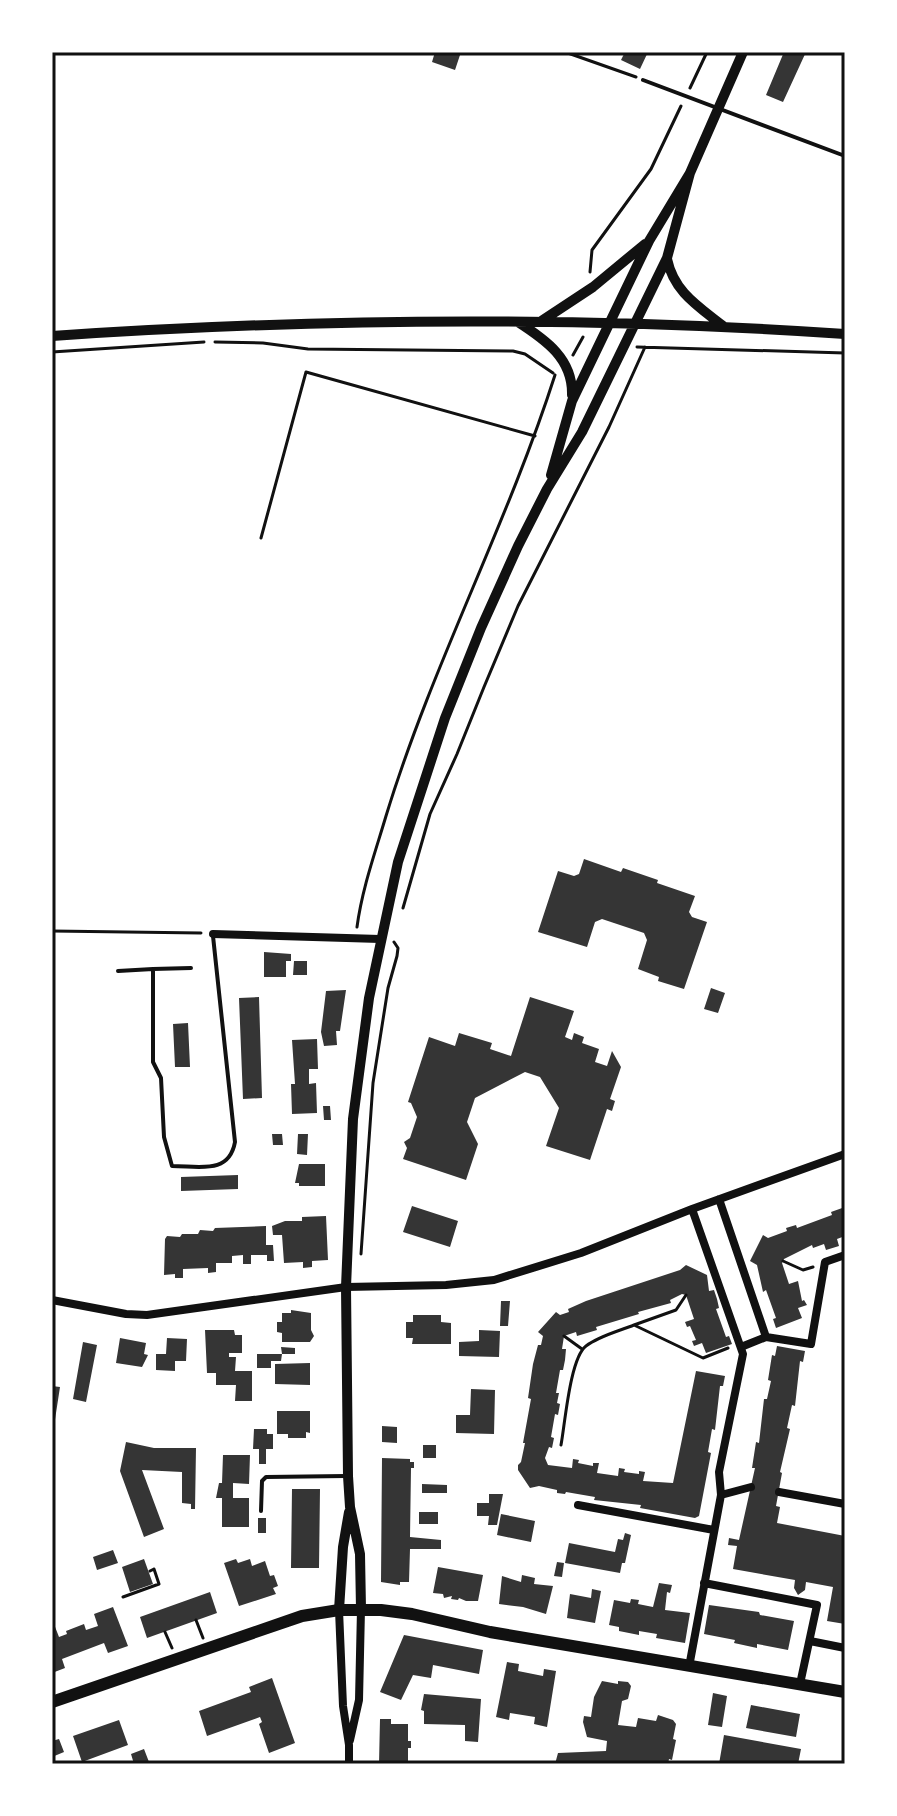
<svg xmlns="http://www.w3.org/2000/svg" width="897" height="1816" viewBox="0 0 897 1816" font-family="'Golos Text',sans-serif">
  <rect width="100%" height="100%" fill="#fff"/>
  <path fill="#353535" d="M435,52h26l-6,18 -23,-8z
    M625,52h23l-8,17 -19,-9z
    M784,52h22l-23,50 -17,-7z
    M584,859l37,13 2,-4 35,12 -1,3 38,13 -6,16 3,5 15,5 -23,67 -26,-8 1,-4 -21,-8 9,-29 -3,-7 -42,-14 -7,3 -8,25 -49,-15 20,-61 16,5 5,-2z
    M264,952l27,2v7h-5v16h-22z
    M294,961h13v14h-14z
    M711,988l14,5 -7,20 -14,-4z
    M346,990l-6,41h-4l1,14 -13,1 -3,-14 5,-41z
    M259,997l3,101 -19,1 -4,-101z
    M530,997l44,14 -9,26 7,3 2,-7 10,4 -2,6 17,6 -4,13 12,4 5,-15 9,16 -11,32 5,2 -3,10 -5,-2 -17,51 -44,-14 13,-38 -19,-31 -15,-5 -50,26 -8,24 11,22 -12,36 -63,-21 4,-11 -3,-6 6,-4 7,-21 -6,-14 -3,-1 21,-65 26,9 4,-13 33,10 -2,6 21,7z
    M188,1023l2,44h-15l-2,-43z
    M317,1039l1,30h-9v15l7,-1 1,30 -25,1 -1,-30h4l-3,-44z
    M323,1106h7l1,14h-7z
    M272,1134h10l1,11h-10z
    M298,1134h10l-1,21 -10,-1z
    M299,1164h26v22h-26v-3h-4z
    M238,1175v14l-57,2v-14z
    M412,1206l46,15 -8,26 -47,-15z
    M845,1207v29l-8,3 2,7 -13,4 -2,-6 -11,4 -1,-3 -28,14 -2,4 7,21 9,-3 4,20 2,-1 3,5 -9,3 4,10 -26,10 -3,-9 3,-1 -10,-28 -3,2 -6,-27 -7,-4 13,-26 5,3 19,-7 -1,-3 10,-3 1,3 35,-13 -1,-3z
    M326,1216l2,44 -16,1v6l-9,1v-6l-19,1 -2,-28h-9l-1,-9 13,-5h17v-4z
    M266,1226v19h7l1,16h-7v-6h-16v9h-8v-9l-11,1v7h-16v9l-8,1v-5l-25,1v9h-8v-4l-11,1 1,-36 2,-3 13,1 2,-3h16l2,-4 13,1 2,-3z
    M686,1265l21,10 2,16 5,-1 3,9 2,9 -3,1 10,28 3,-1 3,8 -26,9 -4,-10 -8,3 -2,-5 4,-1 -6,-14 -3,1 -2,-5 9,-3 -8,-24 -4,-1 -12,6 1,3 -33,9 1,2 -43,13 1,3 -20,6 -1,-4 -12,4 -2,13h4l-1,11 -2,10h-3l-4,23h3l-2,10 3,1 -2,11 -3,-1 -4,23 3,1 -2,10 -3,-1 -4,11 3,7 24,3 1,-9 6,1 -1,3 15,3v-3h6l-2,10 21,3 1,-8 6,1 -1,3 15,2v-3l6,1 -2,9 30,2 23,-112 29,5 -2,10h-3l-5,44 -3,-1 -4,23 3,1 -12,63 -4,2 -55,-10 1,-3 -47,-5 1,-3 -29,-5 -1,2 -8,-1v-3l-18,-4 -9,2 -12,-18v-5l3,-3 4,-19h-2l8,-44 -3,-1 5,-34 5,-19h3l2,-9 -5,-4 18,-20 4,3 9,-3 -1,-3 18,-8 94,-31z
    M501,1301h9l-2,25h-8z
    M291,1310l20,3v17l3,6 -4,6h-28v-9l-5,-1v-10h5v-9h9z
    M413,1315h28v7l10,1v21h-39l1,-6h-7v-16h7z
    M205,1330h29l1,5h7v18h-13v4h7l-1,14h17v30h-17l1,-16h-20v-12h-9z
    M479,1330l21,1 -1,26 -40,-1v-14l20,-1z
    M120,1338l26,5 -2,11 4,1 -6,12 -26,-4z
    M167,1338l20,1 -1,22h-11v10l-19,-1v-16h10z
    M83,1342l14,3 -11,57 -13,-3z
    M777,1346l28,5 -2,11 -3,-1 -5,45 -3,-1 -5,23 3,1 -10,43 2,1 -6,33 4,1 -3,16 68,13v88l-18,-3 6,-34 -27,-5 -1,8 -7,5 -4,-7 1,-8 -62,-11 4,-23 -9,-1 1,-7 10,2 16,-72h-3l4,-26 3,1 5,-44h3l4,-18 -3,-1 4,-25 3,1z
    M281,1347l14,1v6h-13l-1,7h-10v7h-14v-14h25z
    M310,1363v22l-35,-1v-20z
    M52,1386l8,1 -6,39 -2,-1z
    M471,1389l24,1 -1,44 -38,-1v-18h14z
    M277,1411h33v22l-4,-1v6h-18v-4h-11z
    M382,1426l15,1v16l-15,-1z
    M254,1429h13v5h6v15h-7v15h-7v-15h-6z
    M126,1442l28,6h42l-1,61h-4v-5l-9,-1v-31l-40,-2 22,59 -20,8 -24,-66z
    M423,1445h13v13h-13z
    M223,1455h27l-1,29 -16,-1v15h16v29h-27v-29h-6l3,-15h3z
    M382,1458l28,1v3h4v6h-3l-1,69 31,3v9h-31l-1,33h-9v3l-19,-3z
    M422,1484l25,1v8h-25z
    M292,1489h28l-1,79h-28z
    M489,1494h14l-6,31h-9l1,-9h-12v-13h12z
    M419,1512h19v12h-19z
    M501,1514l34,7 -4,21 -34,-7z
    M258,1518h8v15h-8z
    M625,1533l6,2 -6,28h-3l-2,10 -55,-10 4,-20 46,9 3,-13 5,1z
    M113,1550l5,13 -21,7 -4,-13z
    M144,1559l9,25 -23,8 -8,-25z
    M236,1559l2,4 12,-4 2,7 13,-5 5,15 4,-1 4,11 -5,2 3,6 -37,12 -15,-43z
    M557,1562l7,1 -2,14 -8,-1z
    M438,1567l45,8 -5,26h-12l-7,-3 -1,2 -7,-1 1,-3 -8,2 -1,-4 -10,-1z
    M522,1575l13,3 -1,6 19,2 -7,28 -23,-7 -24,-3 3,-28 19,6z
    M659,1583l13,2 -2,8 -3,-1 -2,18 25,3 -5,30 -29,-5 1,-4 -18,-3v4l-20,-4v-4l-10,-2 5,-25 16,3 1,-4 8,1 -1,4 15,3z
    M592,1589l9,2 -6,32 -28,-5 3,-24 21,4z
    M210,1592l7,21 -70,25 -7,-21z
    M709,1605l50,7 1,3 34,6 -6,29 -31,-6v4l-23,-5 1,-3 -31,-6z
    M113,1607l15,39 -20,7 -4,-10 -42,16 3,9 -13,5v-54l7,18 8,-3 -1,-3 18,-7 2,6 12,-4 -4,-12z
    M404,1635l79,15 -4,24 -46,-9 -2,13 -18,-3 -12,25 -21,-8z
    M507,1662l12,2 -1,7 25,5 1,-7 12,2 -9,56 -13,-3 1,-7 -25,-4 -1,7 -13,-3z
    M272,1678l23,65 -26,10 -10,-29 3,-2 -2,-5 -53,19 -8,-25 52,-19 -2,-5z
    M602,1681l16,3v-3l10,1 3,4 -3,13 -6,2 -4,24 18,2 2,-9 18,3 2,-6 15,5 3,4 -3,15 3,1 -4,20 -3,-1 -1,5h-113l3,-11 48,-2 1,-10 -20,-4 -4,-15 1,-6 7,1 3,-20z
    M713,1693l14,3 -5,31 -14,-2z
    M424,1694l57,5 -3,43 -13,-1v-16l-41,-1v-13l-3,-1z
    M751,1705l49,9 -4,23 -50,-9z
    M380,1719h11v5h17v17h3v7h-3v13l-10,1 5,2h-24z
    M119,1720l9,25 -46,17 -9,-26z
    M724,1735l77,14 -3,15h-79z
    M59,1739l5,13 -12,5v-16z
    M144,1749l5,13 -15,2 -3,-10z"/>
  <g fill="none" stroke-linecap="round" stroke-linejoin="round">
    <path stroke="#111" stroke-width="3" d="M565,52l71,25
      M690,88l17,-36
      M590,272l2,-22 59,-81 30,-63
      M215,342l48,1 45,6 205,2 12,3 28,19
      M637,347l208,6
      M52,352l152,-10
      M573,355l10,-18
      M261,538l45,-166 229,64
      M403,908l27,-94 27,-60 27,-67 34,-81 91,-179 36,-80
      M357,927c5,-38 18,-74 29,-111 46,-151 121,-291 169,-441
      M52,931l149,2
      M361,1254l12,-171 15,-95 9,-32 1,-8 -4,-6
      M783,1261l20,9 10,-3
      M686,1295l-10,15 -42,15 69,33 25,-10
      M564,1336l18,13
      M561,1445c4,-21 9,-87 25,-99 13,-10 33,-15 48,-21
      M123,1597l36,-13 -5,-15 -4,2
      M196,1620l7,18
      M165,1632l7,16"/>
    <path stroke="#111" stroke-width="4" d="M643,80l202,76
      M191,968l-38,1v93l8,16 3,59 8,29c27,0 57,9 63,-24l-22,-206
      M118,971l35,-2
      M261,1511l1,-30 4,-4 80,-1"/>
    <path stroke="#111" stroke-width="8" d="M213,934l167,5
      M719,1199l47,138 -25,10
      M52,1300l74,14 21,1 199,-28 100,-2 48,-5 87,-27 111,-44 153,-55
      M766,1337l45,7 14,-82 20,-7
      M779,1492l66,12
      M721,1495l30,-8
      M578,1505l136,25
      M704,1583l113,22 -17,79
      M339,1610l4,96 6,39v19
      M810,1641l35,7
      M689,1667l32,-172 -2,-23 24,-118 -51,-145
      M350,1740l9,-40 2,-91"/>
    <path stroke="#111" stroke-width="10" d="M667,259c7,33 31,47 56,67
      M543,320l50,-33 52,-43
      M518,322c28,18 55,37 54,73
      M52,336c264,-18 529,-20 793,-2
      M551,475l21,-74 77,-160 41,-68 53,-121
      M361,1609l-1,-55 -10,-47 -2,-31 -2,-189 7,-168 16,-121 29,-136 47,-144 36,-90 37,-82 29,-57 35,-57 85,-174 23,-85
      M339,1610l4,-63 6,-35"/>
    <path stroke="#111" stroke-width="12" d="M52,1702l250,-86 37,-6h42l31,4 78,18 355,60"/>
  </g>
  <rect width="897" height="1816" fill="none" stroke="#ffffff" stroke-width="108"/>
  <rect x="54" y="54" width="789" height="1708" fill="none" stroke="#111" stroke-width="3"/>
</svg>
